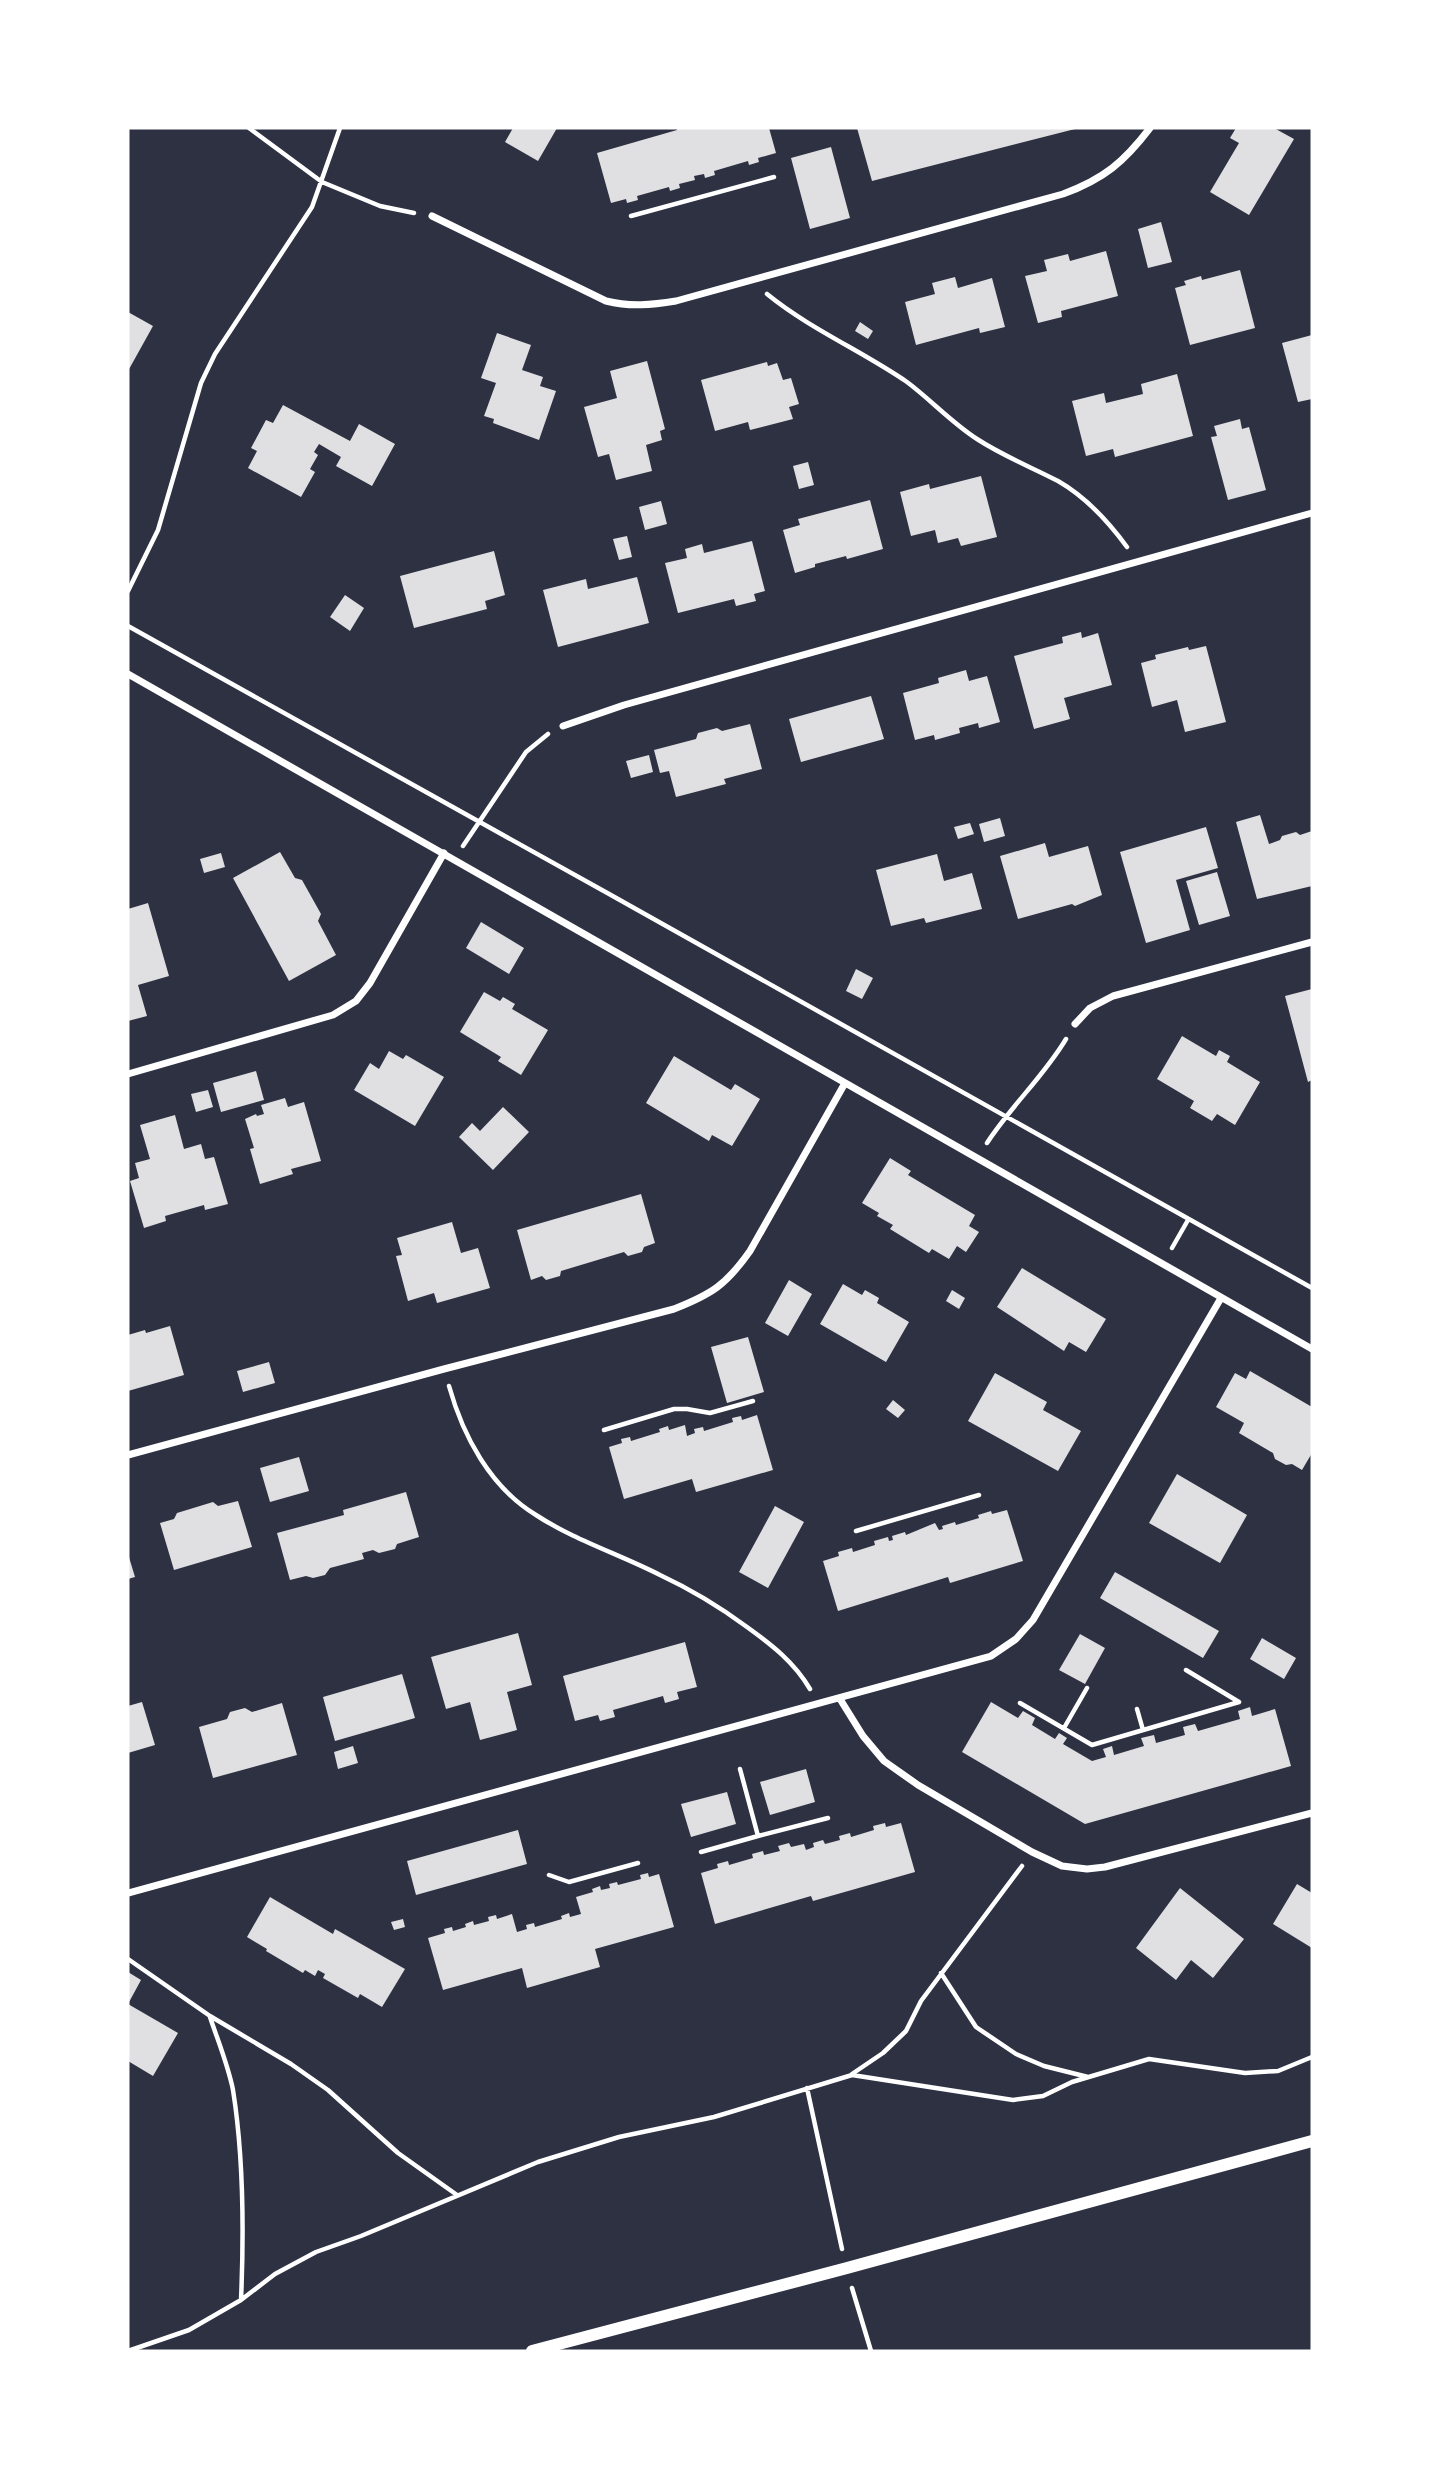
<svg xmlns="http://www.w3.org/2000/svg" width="1440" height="2479" viewBox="0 0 1440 2479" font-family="Overpass,sans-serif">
  <rect width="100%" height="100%" fill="#2d3142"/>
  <path fill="#e0e0e3" d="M513,128h44l-19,33 -33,-19z
    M677,128h92l7,25 -18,5 1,4 -10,3 -1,-4 -34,10 1,4 -10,3 -1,-4 -10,2 1,4 -16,4 1,4 -10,3 -1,-4 -32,9 1,4 -11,3 -1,-4 -15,4 -14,-50 80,-23z
    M857,128h218v1l-203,52z
    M1236,128h38l20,11 -45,76 -39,-23 29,-49 -9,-5z
    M831,147l19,71 -40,11 -19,-71z
    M1161,222l11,40 -24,6 -10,-39z
    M1106,251l12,45 -57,15 1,6 -24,6 -13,-47 22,-5 -3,-11 24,-6 2,7z
    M1240,270l15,58 -65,17 -15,-57 11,-3 -2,-4 17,-5 1,4z
    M955,277l3,11 34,-10 13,49 -25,6 -1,-5 -63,17 -11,-43 30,-8 -3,-11z
    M128,312l25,14 -25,45z
    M860,322l13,9 -5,8 -13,-8z
    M497,333l34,12 -9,25 21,7 -3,9 16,5 -17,49 -46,-17 1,-4 -10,-3 12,-33 -15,-5z
    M1312,335v64l-14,3 -16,-59z
    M647,361l18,68 -5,2 2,9 -16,5 6,26 -36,9 -7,-26 -11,3 -14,-50 33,-9 -7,-27z
    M767,362l1,4 9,-3 6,17 8,-2 8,26 -10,3 4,12 -43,11 -2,-8 -33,9 -14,-51z
    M1177,374l16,62 -78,21 -2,-8 -27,7 -14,-55 32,-8 2,10 37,-9 -2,-10z
    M283,405l67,36 9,-17 36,20 -23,42 -36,-20 5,-9 -22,-13 -5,8 4,3 -8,14 5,3 -14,25 -53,-29 9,-17 -6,-3 15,-28 7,3z
    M1240,419l2,10 7,-2 17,63 -38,10 -17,-63 6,-1 -3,-10z
    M808,462l6,23 -15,4 -6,-23z
    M981,476l16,61 -36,9 -3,-8 -20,5 -3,-13 -24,6 -11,-44 29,-8 1,5z
    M870,500l13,49 -36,10 -1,-3 -31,8v3l-20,6 -12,-43 17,-5 -2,-6z
    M661,501l6,23 -22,6 -6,-23z
    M627,536l5,21 -13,3 -6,-21z
    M752,541l13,50 -11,3 2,7 -20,5 -2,-7 -56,14 -13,-50 22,-5 -2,-9 17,-5 2,9z
    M494,551l11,44 -20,6 2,8 -73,19 -14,-52z
    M637,577l12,46 -91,24 -15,-57 43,-11 2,10z
    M345,595l19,13 -14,23 -20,-14z
    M1081,632l1,6 16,-5 14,52 -48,13 6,21 -36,10 -20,-73 49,-13 -1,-6z
    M1206,646l20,76 -41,10 -8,-32 -25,7 -11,-44 15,-4 -1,-4 33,-8 1,3z
    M966,670l3,11 18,-5 13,46 -21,6 -1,-5 -19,5 1,5 -25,7 -1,-5 -19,5 -12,-47 36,-10 -1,-5z
    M871,696l13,43 -83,23 -12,-43z
    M750,724l12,45 -38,10 2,5 -50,13 -7,-26 -9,2 -6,-23 42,-11 2,-6 19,-5 5,3z
    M649,755l4,17 -22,6 -5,-17z
    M1260,815l9,29 11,-4 2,-4 14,-4 4,3 12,-4v55l-55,13 -21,-77z
    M1000,818l5,18 -21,6 -5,-18z
    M970,823l4,11 -16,5 -4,-12z
    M1206,827l12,41 -42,12 14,50 -44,13 -26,-91z
    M1045,843l4,14 39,-11 14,49 -27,11 -3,-2 -54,15 -18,-63z
    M280,852l15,26 7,2 19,34 -3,7 18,34 -47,26 -56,-103z
    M221,853l4,14 -21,6 -4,-14z
    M937,854l7,27 28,-8 10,36 -56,14 -2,-5 -33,8 -15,-56z
    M1217,872l13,44 -31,9 -13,-44z
    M148,903l21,73 -31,9 9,31 -19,5v-112z
    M481,922l43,26 -15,26 -43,-26z
    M856,969l17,9 -11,21 -16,-8z
    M1312,989v91l-4,2 -23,-86z
    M484,992l16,9 3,-4 12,7 -3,5 36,21 -27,45 -23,-14 3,-4 -41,-25z
    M1182,1036l34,20 3,-6 11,6 -3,6 33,20 -25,43 -18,-11 -5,7 -22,-13 4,-7 -37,-22z
    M389,1051l14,8 3,-4 38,22 -29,49 -61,-36 16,-27 9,6z
    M674,1056l57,34 4,-6 25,15 -28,47 -20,-11 -3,6 -63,-38z
    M256,1071l8,29 -43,12 -8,-29z
    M208,1090l5,17 -17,5 -5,-18z
    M285,1098l3,9 16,-5 17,59 -30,8 2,5 -33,10 -10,-35 4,-1 -9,-29 11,-5 1,2 7,-2 -3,-9z
    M503,1107l26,25 -36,38 -34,-33 13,-14 8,8z
    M175,1115l9,34 17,-5 4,15 9,-2 14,47 -23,6 -1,-5 -39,11 1,5 -22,7 -14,-47 9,-3 -4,-15 15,-4 -10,-34z
    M890,1158l21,13 -3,4 67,40 -6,11 10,6 -13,20 -9,-6 -8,13 -17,-10 -3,4 -39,-24 3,-4 -16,-9 2,-3 -17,-10z
    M641,1194l14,49 -11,4 -2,5 -14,4 -4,-4 -63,19 -1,5 -14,4 -4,-4 -11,4 -14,-50z
    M452,1222l9,31 17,-5 12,40 -53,15 -3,-10 -26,8 -12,-45 6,-1 -5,-17z
    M1022,1268l84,51 -20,33 -17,-10 -5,9 -67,-44z
    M789,1280l23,14 -24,42 -23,-13z
    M843,1284l19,11 3,-5 14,8 -2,5 32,19 -23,40 -66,-38z
    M952,1290l13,8 -6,11 -13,-8z
    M170,1326l14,49 -56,16v-56l17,-5 1,3z
    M748,1337l16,55 -37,11 -16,-56z
    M269,1362l6,21 -32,9 -6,-21z
    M1250,1371l62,36v46l-10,17 -10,-6 -6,1 -11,-6 -2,-6 -34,-20 5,-10 -28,-16 19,-34 11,6z
    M995,1373l52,29 -4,8 38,21 -23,40 -90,-50z
    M893,1400l12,10 -7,8 -12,-9z
    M757,1415l16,55 -77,22 -4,-13 -68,20 -15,-52 13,-4 -1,-4 9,-2 1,4 29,-9 -1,-3 9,-3 1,4 16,-5 2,11 8,-3 -1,-4 9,-2 1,4 29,-9 -1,-4 9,-2 1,4z
    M299,1457l10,34 -39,11 -10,-34z
    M1177,1474l70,41 -27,48 -71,-40z
    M406,1492l13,45 -22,7 -2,5 -16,4 -6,-3 -11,3 2,6 -34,9 -5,7 -12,3 -7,-2 -16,4 -13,-47 67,-18 -1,-5z
    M238,1501l14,46 -78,23 -14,-47 14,-4 3,-6 36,-11 5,4z
    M775,1506l29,16 -36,66 -29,-16z
    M1007,1510l16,51 -73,22 -2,-6 -110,34 -15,-50 16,-5 -1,-4 14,-4 1,4 22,-7 -1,-4 14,-4 1,4 4,-1 -1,-4 13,-4 1,3 29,-12 4,7 4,-1 -1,-3 13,-4 1,3 23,-7 -1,-3 13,-4 1,3z
    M128,1554l7,23 -7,2z
    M1115,1572l104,59 -16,27 -103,-60z
    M518,1633l14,52 -25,7 10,38 -37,10 -10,-38 -24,7 -15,-52z
    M1080,1634l25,14 -20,36 -26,-14z
    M1262,1638l34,20 -12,21 -34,-20z
    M685,1642l12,45 -20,5 2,7 -14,4 -2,-7 -50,14 2,7 -15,4 -2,-6 -23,6 -12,-45z
    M402,1674l13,44 -80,23 -12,-44z
    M142,1702l13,43 -27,8v-47z
    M991,1702l27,16 5,-7 12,7 -3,7 23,14 4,-6 8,5 -4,6 29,17 14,-4 -3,-8 9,-3 2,9 30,-9 -3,-8 13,-3 2,8 29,-8 -2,-8 12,-3 3,7 42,-12 -2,-8 12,-4 2,9 23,-7 16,57 -206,58 -123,-72z
    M282,1703l15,52 -84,23 -14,-51 28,-8 3,-7 15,-4 7,4z
    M353,1746l5,17 -20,6 -4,-17z
    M806,1769l9,33 -45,13 -10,-33z
    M727,1792l9,32 -45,13 -10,-33z
    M885,1823l1,4 15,-4 14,49 -102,29 -2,-5 -96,28 -14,-51 17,-5 -1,-4 11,-3 1,4 24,-7 -1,-4 11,-3 1,4 16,-4 -2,-5 11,-3 2,4 13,-3 2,6 8,-3 -1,-4 10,-3 2,4 15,-4 -1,-4 11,-3 1,4 23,-7 -1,-4z
    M518,1830l9,34 -111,31 -9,-34z
    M648,1873l1,4 10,-3 15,53 -79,22 5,18 -73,21 -5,-20 -79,22 -15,-52 17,-5 -1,-4 8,-2 1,4 13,-4 -1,-3 8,-3 1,4 15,-4 -1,-4 8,-2 1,4 15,-5 5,18 10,-3 -1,-4 8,-2 1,4 27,-8 -1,-3 8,-3 1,4 11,-3 -5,-17 17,-5 -1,-3 8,-3 1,4 9,-2 -1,-4 8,-2 1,3 23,-6 -1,-4z
    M1297,1884l15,9v55l-39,-24z
    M1180,1888l64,51 -31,39 -22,-18 -15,20 -40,-32z
    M270,1897l63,37 2,-5 70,40 -23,38 -22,-13 -2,4 -35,-20 2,-4 -7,-4 -3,6 -10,-6 -2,3 -37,-22 1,-2 -20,-12z
    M403,1919l2,8 -11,3 -3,-8z
    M128,1972l13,8 -13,24 50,29 -25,43 -25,-15z"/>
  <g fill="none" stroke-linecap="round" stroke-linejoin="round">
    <path stroke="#fff" stroke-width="4.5" d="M249,128l73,54 58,24 34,7
      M631,216l143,-39
      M767,294c43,35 95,57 140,88 24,18 45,41 70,57 26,17 54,28 81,42 28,16 50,40 69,66
      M128,591l30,-61 43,-147 14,-29 97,-147 28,-79
      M128,626c396,218 789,443 1184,662
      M463,846l63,-94 22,-18
      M987,1143c24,-37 57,-67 79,-104
      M1172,1248l16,-28
      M449,1386c14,50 41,101 87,129 38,25 83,39 124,60 30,14 60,32 87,52 25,18 47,35 63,62
      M604,1430l70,-21h13l23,4 43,-12
      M856,1531l123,-36
      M1186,1670l53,32
      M1020,1703l72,42 147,-43
      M1137,1709l6,21
      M1064,1728l23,-40
      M758,1836l70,-18
      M701,1852l57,-16 -18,-67
      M549,1875l20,7 69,-19
      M128,1959l82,57 81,48 37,26 70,63 59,42
      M941,1973l35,54 40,27 28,12 44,11
      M210,2017c8,24 18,48 23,73 11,69 11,141 8,210
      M852,2074l31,-21 23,-22 15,-30 101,-135
      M807,2088l35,161
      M852,2288l19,63
      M128,2351l61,-21 52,-30 34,-26 41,-22 45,-16 177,-74 81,-25 95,-20 138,-42 161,25 30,-4 29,-14 77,-23 96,14 33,-2 34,-14"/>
    <path stroke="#fff" stroke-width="7" d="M432,216l174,85c24,6 46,4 70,0l387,-107c41,-15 61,-32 87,-66
      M128,674l1184,675
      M563,726l61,-21 688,-192
      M1075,1024l15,-16 23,-12 199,-54
      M128,1074l205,-59 23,-14 14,-18 74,-130
      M128,1455l316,-86 230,-60c38,-15 52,-24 76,-58l95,-168
      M840,1699l23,37 21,25 34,24 114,67 30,14 25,3 18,-2 207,-54
      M128,1893l863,-237 25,-17 17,-19 188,-322"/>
    <path stroke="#fff" stroke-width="12" d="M532,2351l315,-83 465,-127"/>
  </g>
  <rect width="1440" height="2479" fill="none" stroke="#ffffff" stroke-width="259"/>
</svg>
